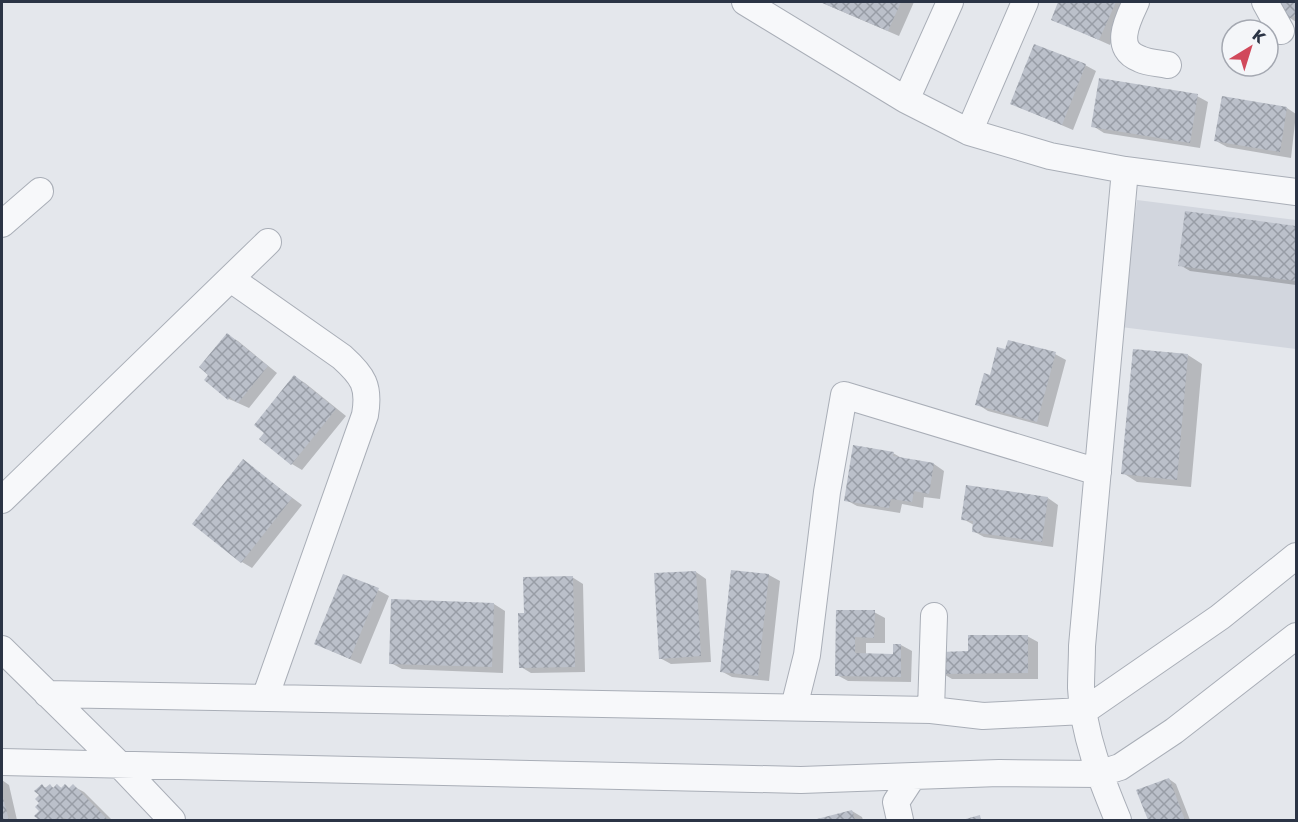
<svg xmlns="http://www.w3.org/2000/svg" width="1298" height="822" viewBox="0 0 1298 822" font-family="Poppins,sans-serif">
  <defs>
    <pattern id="building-cross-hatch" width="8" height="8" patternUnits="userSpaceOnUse" patternTransform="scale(1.5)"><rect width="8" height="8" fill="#bbc0ca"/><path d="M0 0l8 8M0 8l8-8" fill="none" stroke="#989da6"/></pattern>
  </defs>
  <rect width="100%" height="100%" fill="#e4e7ec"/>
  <path fill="#d2d6de" d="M1137,200l159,20v129l-175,-22z"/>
  <path fill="#0003" d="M820,2h94l-15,34z
    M1060,2h69l-19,43 -58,-26z
    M1282,2h14v20l-6,-4z
    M1085,65l11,6 -23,59 -61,-26z
    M1197,96l11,6 -8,46 -96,-15 -11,-7z
    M1223,98l64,10 9,6 -5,44 -64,-11 -11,-6z
    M1186,213l110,14v58l-106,-14 -10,-6z
    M227,335l11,6 39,32 -28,35 -20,-9 -23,-19z
    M1055,354l11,6 -18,67 -60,-16 -11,-7z
    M1188,355l14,9 -11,123 -54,-5 -14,-9z
    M295,377l10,6 41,33 -44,54 -10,-6z
    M893,453l12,7 29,4 10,7 -4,28 -16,-2 -1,11 -21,-4 -2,9 -43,-7 -11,-6z
    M243,461l59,44 -50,63 -10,-6z
    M1048,498l10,7 -5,42 -69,-10 -11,-6 1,-6 -11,-6z
    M732,571l37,4 11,6 -11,100 -37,-4 -11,-6z
    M696,572l10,7 5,83 -40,2 -11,-6z
    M572,577l11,7 2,88 -54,1 -10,-6 4,-53z
    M378,590l11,6 -28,68 -45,-20z
    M393,601l101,3 11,7 -2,62 -101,-4 -11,-6z
    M838,611l36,1 11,6v25h-19v12h29l6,-10 11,6 -1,31 -63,-1 -11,-6z
    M1027,636l11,6v37h-86l-10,-6 27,-20z
    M1169,779l7,5 14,36h-41l-11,-29z
    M2,780l7,5 8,35h-15z
    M42,786l5,2 3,-2 5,3 3,-3 5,3h7l3,-3 11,6 28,28h-71l-5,-4 5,-5z
    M852,811l10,6 1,3h-47z"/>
  <path fill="url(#building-cross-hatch)" d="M820,2h81l-13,29z
    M1058,2h58l-17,38 -48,-20z
    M1280,2h16v13l-7,4z
    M1034,44l52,20 -24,61 -52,-21z
    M1099,78l99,16 -8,49 -99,-16z
    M1222,96l65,11 -7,45 -66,-11z
    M1185,211l111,15v55l-118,-15z
    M227,333l41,33 -30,37 -8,-6 -2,3 -24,-20 4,-5 -9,-8z
    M1008,340l48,12 -19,70 -62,-17 9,-32 6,2 7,-28 8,2z
    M1133,349l55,5 -11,126 -56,-6z
    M294,375l42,34 -45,56 -32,-26 5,-6 -10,-8z
    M853,445l41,7 -1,4 41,7 -5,31 -15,-3 -2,11 -21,-3 -2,9 -45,-7z
    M243,459l49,39 -51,65 -49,-39z
    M966,485l82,12 -6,45 -70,-10 1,-11 -12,-1z
    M731,570l38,4 -11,102 -38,-4z
    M696,571l5,85 -42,3 -5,-86z
    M343,574l36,14 -29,71 -36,-15z
    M573,576l2,91 -56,1 -1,-55h6l-1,-36z
    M391,599l103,4 -2,64 -103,-3z
    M836,610h39l-1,28 -19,-1v16l38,1v-10h8v33l-66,-1z
    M968,635h60v38l-88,1v-22l28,-1z
    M1169,778l16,42h-37l-12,-30z
    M42,784l3,4 5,-4 3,4 4,-4 4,4 4,-4 4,4 4,-4 35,36h-41l-2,-2 -7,2 -2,-2 -2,2h-15l-5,-4 5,-5 -4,-4 4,-4 -4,-4 4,-4 -5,-4z
    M2,794l7,26h-7z
    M852,810l3,10h-42z
    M980,815l1,5h-19z"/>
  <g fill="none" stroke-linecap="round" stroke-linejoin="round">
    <defs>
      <path id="street" d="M745,2l161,98 63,32 81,24 75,14 171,22
        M1136,2c-8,17 -24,47 4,57 8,4 19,4 28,6
        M1265,2l16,29
        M906,100l44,-98
        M969,132l56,-130
        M2,224l38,-33
        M231,279l111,78c21,19 28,29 23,58l-100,283
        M2,500l266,-258
        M934,616l-3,94 52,6 101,-5 136,-94 76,-61
        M2,649l116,114 54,57
        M47,694l884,16
        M794,707l13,-52 20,-163 17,-97 254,77
        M2,762l799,18 112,-4
        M900,820l-4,-18 17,-26 86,-3 99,1 22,-7 54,-36 122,-95
        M1118,820c-17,-41 -35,-86 -37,-132 0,-14 1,-28 1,-42l43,-476"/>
    </defs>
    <use href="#street" stroke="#a9aeb7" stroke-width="28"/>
    <use href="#street" stroke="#f7f8fa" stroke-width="26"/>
  </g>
  <rect width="1298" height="822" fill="none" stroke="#2b3445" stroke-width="6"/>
  <g transform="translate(1250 48) rotate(38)"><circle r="28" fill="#f4f6f9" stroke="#a4a8b1" stroke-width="1.5"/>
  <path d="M0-4.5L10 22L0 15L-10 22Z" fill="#d1495b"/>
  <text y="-9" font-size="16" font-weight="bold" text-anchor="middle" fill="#2b3445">K</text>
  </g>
</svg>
